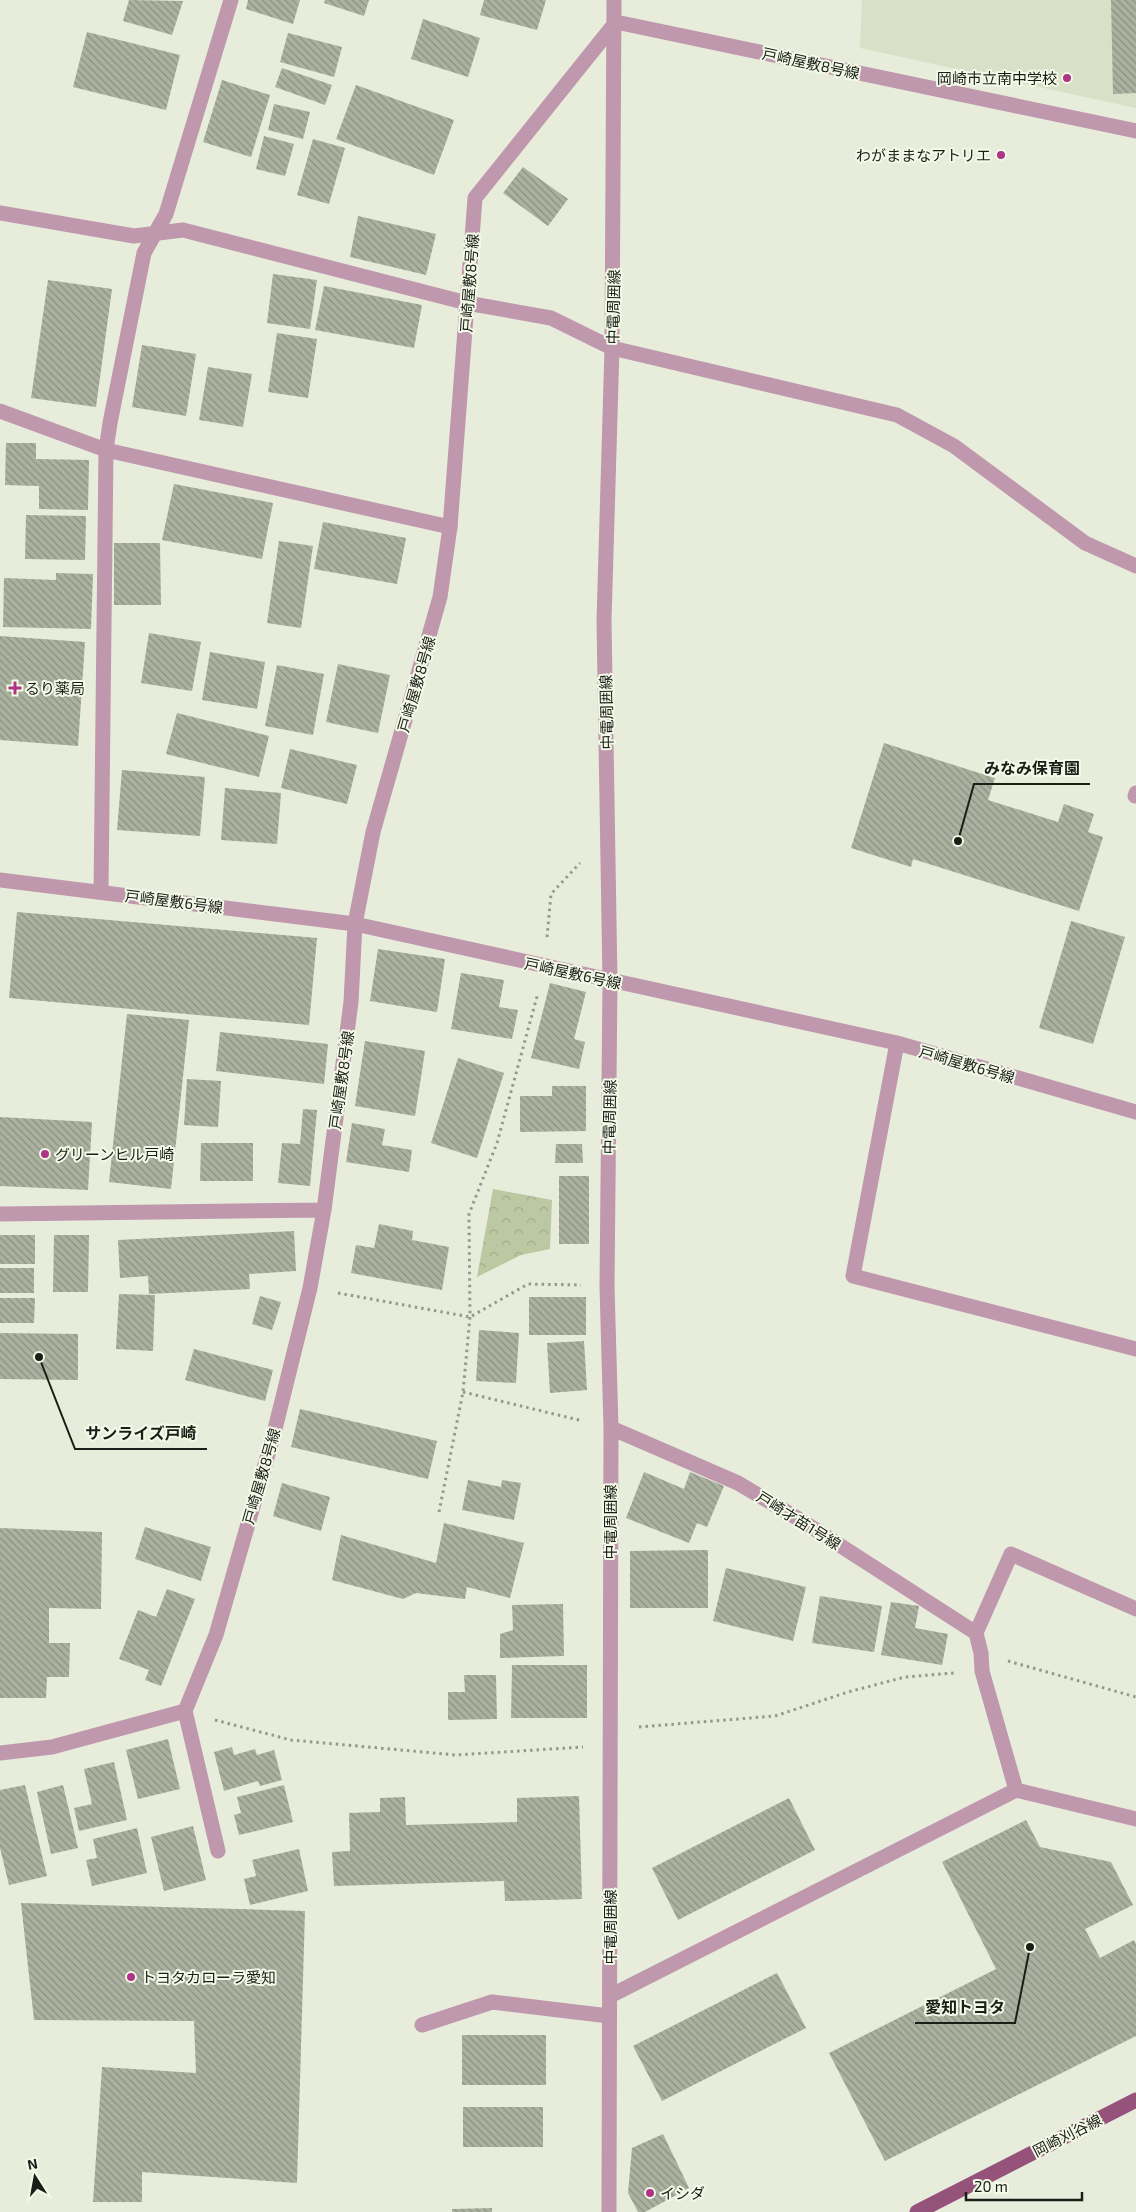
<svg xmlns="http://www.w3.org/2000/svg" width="1136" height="2212" viewBox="0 0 1136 2212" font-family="'Exo 2','Noto Sans JP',sans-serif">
  <defs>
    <pattern id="forest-crowns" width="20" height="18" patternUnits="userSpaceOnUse" patternTransform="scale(1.25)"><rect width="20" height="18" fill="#bcc8a2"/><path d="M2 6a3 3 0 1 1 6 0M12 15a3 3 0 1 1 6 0" fill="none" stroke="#a1ab8b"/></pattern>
    <pattern id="building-back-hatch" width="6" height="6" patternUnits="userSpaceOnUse" patternTransform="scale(1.25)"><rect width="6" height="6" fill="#acb2a0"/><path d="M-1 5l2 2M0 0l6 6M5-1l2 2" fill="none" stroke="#8b9081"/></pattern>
  </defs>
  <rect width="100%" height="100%" fill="#e7edda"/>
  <path fill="#d8e0c7" d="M862,0h274v108l-276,-60z"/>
  <path fill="url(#forest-crowns)" d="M493,1189l59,11 -2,49 -29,6 -44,22z"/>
  <path fill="url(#building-back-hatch)" d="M129,0l54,1 -11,34 -49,-14z
    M248,0h52l-7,24 -47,-15z
    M325,0h44l-5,16 -40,-13z
    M484,0h62l-9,30 -57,-15z
    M1111,0h25v93l-23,1z
    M423,19l57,19 -12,39 -57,-18z
    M87,32l93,23 -14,55 -93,-23z
    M288,33l54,14 -8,30 -54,-15z
    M282,68l50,17 -7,20 -50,-18z
    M222,80l48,15 -19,62 -48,-15z
    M356,85l98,35 -20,55 -98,-36z
    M274,104l36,8 -7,27 -35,-9z
    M264,136l30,8 -9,32 -29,-7z
    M313,139l32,9 -16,56 -32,-9z
    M523,167l45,32 -20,27 -45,-33z
    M358,216l78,18 -10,41 -76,-18z
    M273,274l44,6 -7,49 -43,-6z
    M48,280l64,9 -16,118 -65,-9z
    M324,286l98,19 -8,43 -99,-18z
    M277,333l40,6 -9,59 -40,-6z
    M142,345l54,9 -10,62 -54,-9z
    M208,367l44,7 -9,53 -44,-7z
    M6,443h30v16l53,1 -1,50 -49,-1v-23l-34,-1z
    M174,484l99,19 -11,56 -100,-19z
    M26,515l60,1 -1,44 -60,-1z
    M323,522l83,16 -9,46 -83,-15z
    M279,541l34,5 -12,82 -34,-5z
    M114,543h46l1,62h-47z
    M56,573l37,1 -2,55 -88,-2 1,-49 52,2z
    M149,633l52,9 -9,49 -51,-8z
    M0,636l85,6 -7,104 -78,-6z
    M210,652l55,10 -8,47 -55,-9z
    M338,664l52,11 -12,58 -52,-11z
    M277,665l47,9 -11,61 -48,-9z
    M177,713l92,23 -10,41 -93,-23z
    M884,743l111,35 -7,22 70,22 6,-18 30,10 -6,18 15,5 -24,74 -166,-52 -2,8 -60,-19z
    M290,749l67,16 -10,39 -66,-16z
    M122,770l83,7 -5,59 -83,-6z
    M225,788l56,5 -4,51 -56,-4z
    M17,912l300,26 -8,87 -300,-27z
    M1071,921l54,16 -32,107 -54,-16z
    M378,949l67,10 -8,53 -67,-11z
    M461,973l43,7 -5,27 19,3 -6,29 -61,-10z
    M550,983l36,9 -12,47 11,3 -6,27 -48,-11z
    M127,1014l62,6 -18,169 -62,-7z
    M220,1032l108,12 -4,40 -108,-13z
    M365,1041l60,10 -10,65 -60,-10z
    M458,1058l46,15 -27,85 -46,-15z
    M187,1079l34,2 -3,46 -34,-2z
    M552,1086h34v45l-66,1v-36h32z
    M303,1109l14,1 -7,76 -32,-3 4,-40 18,1z
    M0,1117l92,5 -4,68 -88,-4z
    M352,1123l33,6 -3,16 30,5 -3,22 -63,-10z
    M201,1143h52v38h-53z
    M556,1144h26l1,19h-28z
    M559,1176h30v68h-30z
    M379,1224l34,7 -1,9 37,7 -7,43 -91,-17 5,-28 18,3z
    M294,1231l2,40 -47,3 1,15 -101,5 -1,-18 -28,2 -2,-38z
    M0,1235h35v29h-35z
    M54,1235h35l-1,57h-35z
    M0,1268h34v25h-34z
    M119,1294l36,1 -2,56 -37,-2z
    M260,1296l21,6 -9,28 -20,-6z
    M529,1297h57v38h-57z
    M0,1298h35l-1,25h-34z
    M479,1330l40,3 -3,50 -40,-2z
    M0,1333l78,1v46l-78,-1z
    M584,1341l3,49 -37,3 -3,-50z
    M194,1349l79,21 -8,31 -80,-21z
    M300,1409l137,32 -9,38 -137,-32z
    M644,1472l40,17 6,-17 34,14 -17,41 -10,-4 -8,20 -63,-25z
    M468,1480l33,7 1,-7 19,3 -7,37 -52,-10z
    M282,1483l48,14 -9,34 -48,-15z
    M444,1523l80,20 -14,55 -43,-11 -2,12 -49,-6 -13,6 -71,-19 9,-45 95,28z
    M145,1527l66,20 -10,34 -66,-22z
    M0,1528l102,4 -1,77 -52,-1v35h21l-1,34h-22l-1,21h-46z
    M708,1550v58h-78v-57z
    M726,1568l80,19 -13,54 -80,-20z
    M167,1589l28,10 -34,87 -16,-6 4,-10 -30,-11 19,-49 18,7z
    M820,1596l62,10 -8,46 -62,-9z
    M891,1602l28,4 -4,22 33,6 -6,31 -61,-10z
    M563,1604l1,52 -64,2v-24l13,-4 -1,-25z
    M512,1665h75v53h-76z
    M464,1675h32l1,44 -49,1v-28h17z
    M168,1739l12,50 -42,10 -12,-49z
    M232,1747l2,8 21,-6 2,6 17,-5 8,30 -22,6 -2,-5 -34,10 -10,-39z
    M114,1762l13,58 -48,11 -5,-23 18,-4 -8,-35z
    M25,1785l22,91 -38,9 -9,-37v-58z
    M63,1785l15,63 -27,6 -14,-62z
    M284,1785l9,37 -54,13 -5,-20 7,-2 -4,-16z
    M579,1796l3,103 -77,2 -1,-20 -170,5 -2,-34 18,-1 -1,-38 31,-1v-14l25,-1 1,28 111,-3v-24z
    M789,1798l26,52 -137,70 -26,-52z
    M1026,1820l14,27 71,15 22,43 -48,24 15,29 34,-18 2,4v92l-251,125 -56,-108 167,-84 -54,-107z
    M193,1826l13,54 -42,11 -13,-54z
    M137,1828l10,45 -55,13 -6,-26 11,-2 -4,-19z
    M299,1849l9,42 -58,14 -6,-26 12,-3 -4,-16z
    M21,1903l284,8 -8,272 -155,-11v30h-49l9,-135 94,6 -2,-52 -160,-1z
    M777,1973l29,55 -144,73 -29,-55z
    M462,2035h84v50h-84z
    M463,2107h80v40h-80z
    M663,2134l26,54 -44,24h-7l-10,-19 4,-45z
    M492,2208v4h-40v-3z"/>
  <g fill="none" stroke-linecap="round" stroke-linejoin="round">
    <path stroke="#95998b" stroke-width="3" stroke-dasharray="2.5 4" stroke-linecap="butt" d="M547,937l4,-43 29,-31
      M338,1293l132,24 58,-33 53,1
      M463,1392l120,29
      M439,1512l24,-120 7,-75 -1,-103 28,-71 41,-150
      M1008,1661l128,36
      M215,1720l76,20 165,15 127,-8
      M639,1727l136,-11 73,-24 57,-15 49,-4"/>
    <path stroke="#bf98ae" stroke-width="15" d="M467,303l84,15 61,30 285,67 57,31 131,97 51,23
      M0,411l106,39 344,77
      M1135,796l1,-3
      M101,892l5,-442 4,-27 34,-170 22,-39 65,-214
      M185,1711l33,140
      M422,2025l70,-23 117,14"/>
    <path stroke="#bf98ae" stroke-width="15" d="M616,22l520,109
      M0,213l134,23 49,-6 284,73
      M0,880l355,44 542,119 239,69
      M897,1043l-44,233 283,73
      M0,1214l324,-4
      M611,1428l127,55 64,38 174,112
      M0,1753l52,-6 133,-36 31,-76 57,-198 37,-149 14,-78 27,-208 4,-78 18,-92 67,-235 10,-70 25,-329 141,-176
      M1016,1790l-34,-119 -1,-18 -5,-20 35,-79 125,55
      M610,1996l406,-206 120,29
      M609,2212l2,-784 -4,-142 3,-305 -6,-360 8,-273 2,-348"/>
    <path stroke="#95537c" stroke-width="15" d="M917,2212l219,-112"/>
  </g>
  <g fill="#ae3487" stroke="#f4fae8" stroke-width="2">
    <circle cx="1067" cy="78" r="5"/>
    <circle cx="1001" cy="155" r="5"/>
    <path d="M12.5 680.5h5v5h5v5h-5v5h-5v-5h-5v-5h5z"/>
    <circle cx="45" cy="1154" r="5"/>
    <circle cx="131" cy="1977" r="5"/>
    <circle cx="650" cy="2193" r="5"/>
  </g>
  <g text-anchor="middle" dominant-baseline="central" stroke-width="4" stroke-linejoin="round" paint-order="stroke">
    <g font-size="15" fill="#1b1d17" stroke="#f4fae8">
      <text transform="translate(811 63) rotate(12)">戸崎屋敷8号線</text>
      <text transform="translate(469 283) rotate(-86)">戸崎屋敷8号線</text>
      <text transform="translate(613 307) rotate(-89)">中電周囲線</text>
      <text transform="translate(416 684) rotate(-74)">戸崎屋敷8号線</text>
      <text transform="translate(606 712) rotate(-91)">中電周囲線</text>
      <text transform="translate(174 901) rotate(7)">戸崎屋敷6号線</text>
      <text transform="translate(573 973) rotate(12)">戸崎屋敷6号線</text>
      <text transform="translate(967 1064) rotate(16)">戸崎屋敷6号線</text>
      <text transform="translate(341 1080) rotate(-82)">戸崎屋敷8号線</text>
      <text transform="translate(609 1117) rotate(-89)">中電周囲線</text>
      <text transform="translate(261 1476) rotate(-74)">戸崎屋敷8号線</text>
      <text transform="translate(799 1520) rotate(32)">戸崎才苗1号線</text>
      <text transform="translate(610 1522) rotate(-90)">中電周囲線</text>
      <text transform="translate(610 1927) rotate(-90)">中電周囲線</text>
      <text transform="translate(1067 2135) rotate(-27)">岡崎刈谷線</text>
    </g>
    <g font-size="15" fill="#1b1d17" stroke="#f4fae8" text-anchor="start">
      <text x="1057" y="78" text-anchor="end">岡崎市立南中学校</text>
      <text x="991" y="155" text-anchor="end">わがままなアトリエ</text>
      <text x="25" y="688">るり薬局</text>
      <text x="55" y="1154">グリーンヒル戸崎</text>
      <text x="141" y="1977">トヨタカローラ愛知</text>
      <text x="660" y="2193">イシダ</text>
    </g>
  </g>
  <path fill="none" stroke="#1b1d17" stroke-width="2" d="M958 841L974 784H1090M39 1357L75 1449H207M1030 1947L1015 2023H915"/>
  <g fill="#1b1d17" stroke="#f4fae8" stroke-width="2">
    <circle cx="958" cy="841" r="5"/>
    <circle cx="39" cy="1357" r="5"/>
    <circle cx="1030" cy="1947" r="5"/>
  </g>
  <g font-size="16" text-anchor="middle" font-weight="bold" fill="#1b1d17" stroke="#f4fae8" stroke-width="4" stroke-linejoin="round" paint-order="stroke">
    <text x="1032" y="774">みなみ保育園</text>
    <text x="141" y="1439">サンライズ戸崎</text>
    <text x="965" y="2013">愛知トヨタ</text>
  </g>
  <g transform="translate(35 2177) rotate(349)" stroke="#f4fae8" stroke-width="4" paint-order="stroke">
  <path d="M0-4L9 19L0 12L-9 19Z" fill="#1b1d17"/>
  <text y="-8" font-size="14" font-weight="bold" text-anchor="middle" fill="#1b1d17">N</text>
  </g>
  <path d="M966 2192v8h116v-8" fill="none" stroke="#1b1d17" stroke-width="2.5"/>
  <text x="974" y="2192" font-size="15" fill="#1b1d17" stroke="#f4fae8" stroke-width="4" paint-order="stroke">20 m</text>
</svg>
